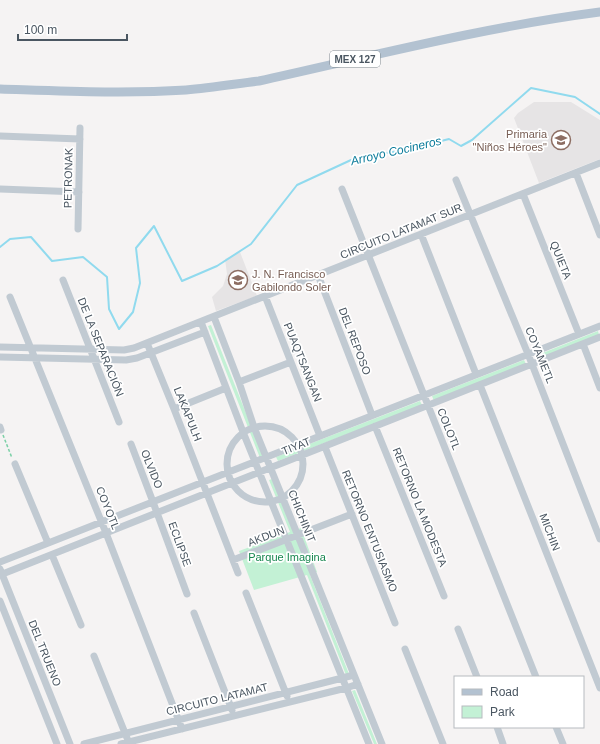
<svg xmlns="http://www.w3.org/2000/svg" width="600" height="744" viewBox="0 0 600 744" font-family="Arial,sans-serif">
  <rect width="100%" height="100%" fill="#f5f3f3"/>
  <path fill="#e6e4e5" d="M534,102h37l29,18v39l-61,24 -25,-65 4,-5z
    M240,252l17,44 -41,15 -4,-14 11,-11 4,-12 -2,-15z"/>
  <path fill="#c3f1d5" d="M211,325l52,131 -3,2 -52,-132z
    M598,331l1,4 -62,25 -2,-4z
    M524,360l2,4 -92,37 -2,-5z
    M420,401l2,4 -144,56 -2,-4z
    M272,479l21,52 8,-3 16,44 -7,3 39,99 -3,1 -39,-100 -53,15 -15,-39 51,-19 -21,-52z
    M355,690l22,54h-3l-22,-53z"/>
  <g fill="none" stroke-linecap="round" stroke-linejoin="round">
    <path stroke="#90daee" stroke-width="2" d="M0,247l10,-8 21,-2 21,24 31,-4 24,20 2,32 10,20 14,-17 7,-29 -4,-35 18,-22 28,55 35,-15 34,-22 46,-59 54,-25 22,-5 33,-5 43,-11 12,7 11,-6 59,-52 44,9 25,17"/>
    <path stroke="#7ad0a6" stroke-width="1.5" stroke-dasharray="3 2" stroke-linecap="butt" d="M3,435l9,23"/>
    <path stroke="#c1cad2" stroke-width="7" d="M0,136l80,3
      M576,173l24,62
      M456,180l72,174 72,185
      M0,189l79,3
      M342,189l194,488
      M523,194l56,140
      M78,229l2,-101
      M421,234l55,140
      M318,275l54,140
      M63,280l56,142
      M265,296l55,140
      M10,297l96,236 76,196
      M214,317l25,65 15,45 128,317
      M201,322l42,110 126,312
      M147,343l27,66 64,164
      M583,344l17,44
      M0,347l124,3 10,-2 466,-185
      M0,357l126,3 11,-2 68,-26
      M239,382l52,-20
      M480,385l120,303
      M174,409l52,-21
      M227 464a38 38 0 1 1 76 0a38 38 0 1 1-76 0Z
      M375,426l69,170
      M0,427l1,3
      M131,444l22,58 34,92
      M325,447l70,176
      M15,464l33,79
      M52,555l29,70
      M233,560l119,-46
      M0,562l600,-236
      M0,569l70,175
      M0,575l600,-238
      M246,593l41,103
      M0,601l57,143
      M194,613l38,97
      M458,629l19,48
      M405,649l38,95
      M94,656l33,82
      M497,727l6,17
      M556,727l7,17
      M84,744l270,-69
      M121,744l225,-56 12,-4"/>
    <path stroke="#b3c2d1" stroke-width="9" d="M0,89c62,2 124,5 186,1 24,-2 49,-6 73,-9 113,-25 226,-54 341,-69"/>
  </g>
  <defs>
    <symbol id="school-ring" viewBox="-11 -11 22 22"><circle r="9.5" fill="#fff" stroke="#8d6e63" stroke-width="1.5"/><path d="M0-5L7-2L0 1L-7-2ZM-4 1L0 2.5L4 1V4Q0 6-4 4Z" fill="#8d6e63"/></symbol>
  </defs>
  <g fill-rule="evenodd">
    <use href="#school-ring" x="550" y="129" width="22" height="22"/>
    <use href="#school-ring" x="227" y="269" width="22" height="22"/>
  </g>
  <g text-anchor="middle" dominant-baseline="central" stroke-width="3.5" stroke-linejoin="round" paint-order="stroke">
    <rect fill="#fff" stroke="#808990" stroke-width="1" x="330" y="51" width="50" height="16" rx="3"/>
    <g font-size="10" font-weight="bold" fill="#4a5661">
      <text x="355" y="59">MEX 127</text>
    </g>
    <g font-size="11" fill="#785e54" stroke="#fff" text-anchor="end">
      <text x="547" y="134">Primaria<tspan x="547" dy="13">"Niños Héroes"</tspan></text>
      <text x="252" y="274" text-anchor="start">J. N. Francisco<tspan x="252" dy="13">Gabilondo Soler</tspan></text>
    </g>
    <g font-size="11" fill="#4a5661" stroke="#fff">
      <text transform="translate(68 178) rotate(-89)">PETRONAK</text>
      <text transform="translate(401 231) rotate(-22)">CIRCUITO LATAMAT SUR</text>
      <text transform="translate(561 260) rotate(68)">QUIETA</text>
      <text transform="translate(355 341) rotate(69)">DEL REPOSO</text>
      <text transform="translate(101 347) rotate(68)">DE LA SEPARACIÓN</text>
      <text transform="translate(540 355) rotate(68)">COYAMETL</text>
      <text transform="translate(303 362) rotate(68)">PUAQTSANGAN</text>
      <text transform="translate(188 414) rotate(68)">LAKAPULH</text>
      <text transform="translate(449 429) rotate(68)">COLOTL</text>
      <text transform="translate(296 446) rotate(-22)">TIYAT</text>
      <text transform="translate(152 469) rotate(68)">OLVIDO</text>
      <text transform="translate(420 507) rotate(68)">RETORNO LA MODESTA</text>
      <text transform="translate(108 508) rotate(68)">COYOTL</text>
      <text transform="translate(302 516) rotate(68)">CHICHINIT</text>
      <text transform="translate(370 531) rotate(68)">RETORNO ENTUSIASMO</text>
      <text transform="translate(550 532) rotate(69)">MICHIN</text>
      <text transform="translate(266 536) rotate(-21)">AKDUN</text>
      <text transform="translate(180 544) rotate(70)">ECLIPSE</text>
      <text transform="translate(45 653) rotate(68)">DEL TRUENO</text>
      <text transform="translate(217 699) rotate(-14)">CIRCUITO LATAMAT</text>
    </g>
    <g font-size="11" fill="#17864f" stroke="#fff">
      <text x="287" y="557">Parque Imagina</text>
    </g>
    <g font-size="12" font-style="italic" fill="#0c7c9b" stroke="#fff">
      <text transform="translate(396 151) rotate(-13)">Arroyo Cocineros</text>
    </g>
  </g>
  <rect x="454" y="676" width="130" height="52" fill="#ffffff" stroke="#b7bbc0"/>
  <rect x="462" y="689" width="20" height="6" fill="#b3c2d1" stroke="#b7bbc0"/>
  <text x="490" y="696" font-size="12" fill="#4a5661">Road</text>
  <rect x="462" y="706" width="20" height="12" fill="#c3f1d5" stroke="#b7bbc0"/>
  <text x="490" y="716" font-size="12" fill="#4a5661">Park</text>
  <path d="M18 34v6h109v-6" fill="none" stroke="#4a5661" stroke-width="2"/>
  <text x="24" y="34" font-size="12" fill="#4a5661" stroke="#ffffff" stroke-width="3" paint-order="stroke">100 m</text>
</svg>
